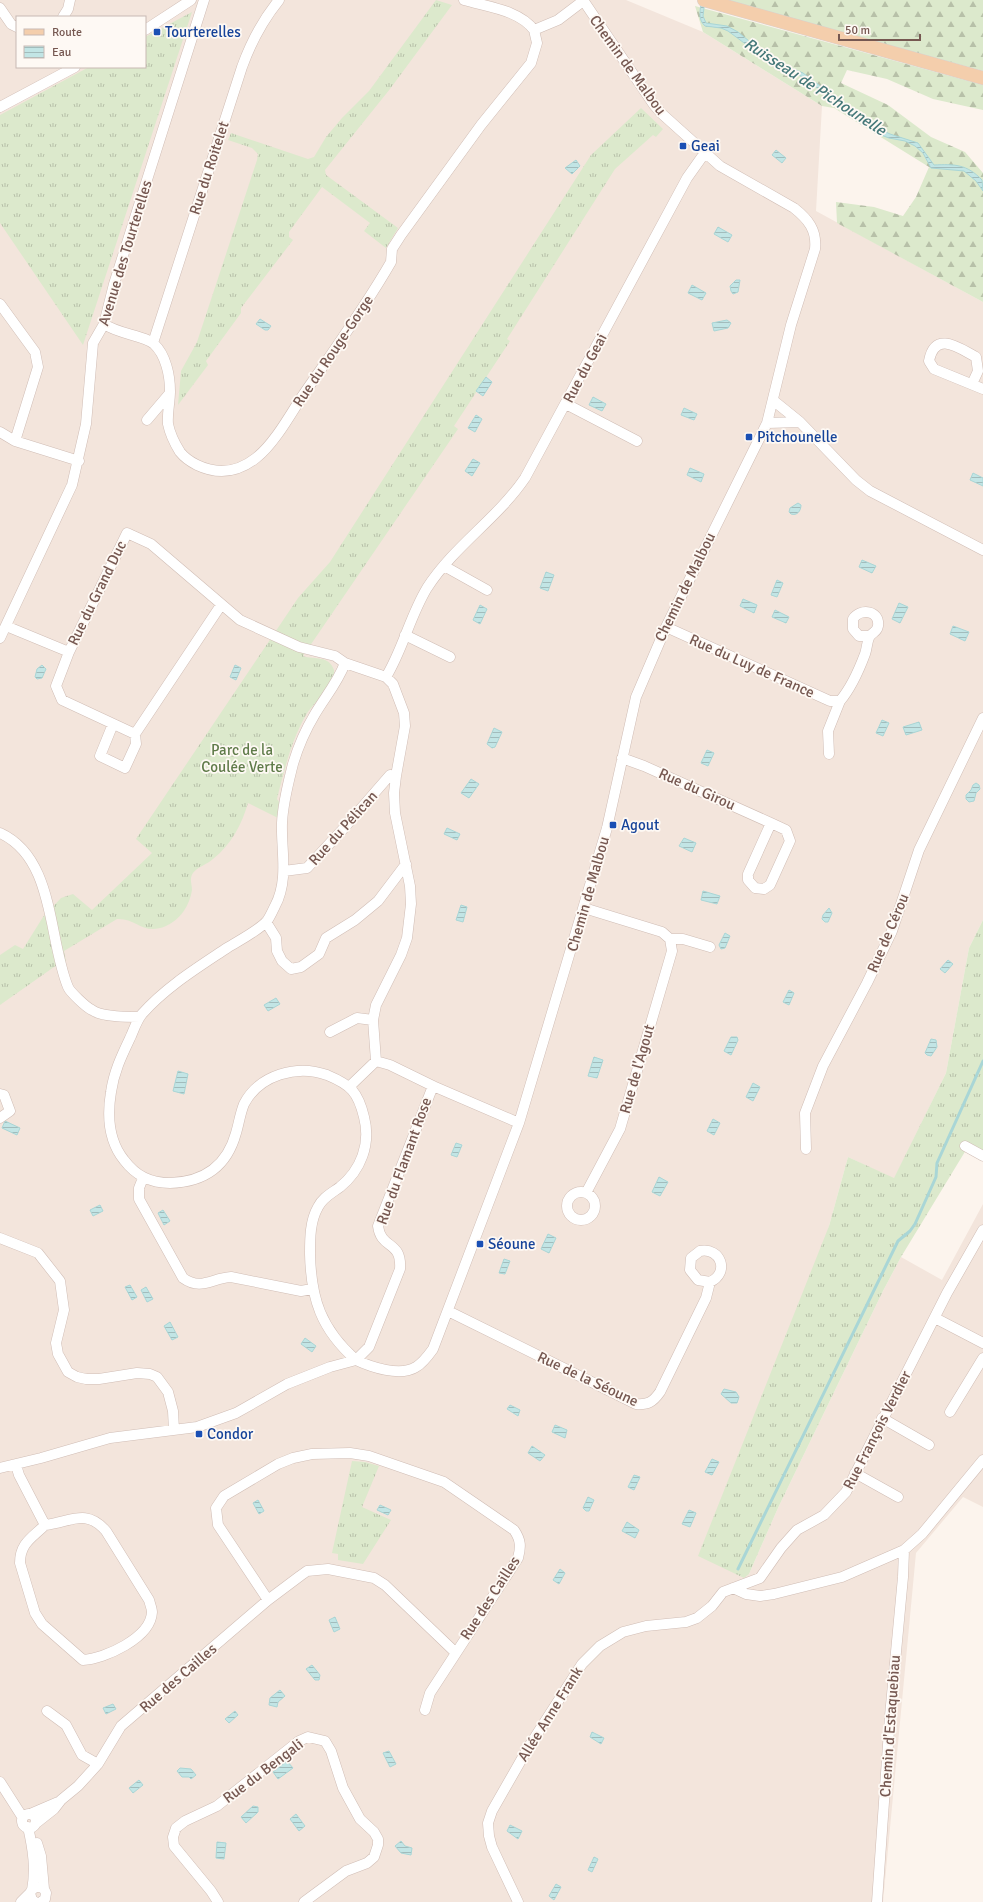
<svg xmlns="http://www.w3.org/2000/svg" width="983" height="1902" viewBox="0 0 983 1902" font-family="Signika,sans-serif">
  <defs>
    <pattern id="grass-tufts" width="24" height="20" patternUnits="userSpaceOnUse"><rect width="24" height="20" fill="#dce9cc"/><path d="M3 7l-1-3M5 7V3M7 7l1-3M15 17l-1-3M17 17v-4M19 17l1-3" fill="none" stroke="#b7c0a8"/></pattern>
    <pattern id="forest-firs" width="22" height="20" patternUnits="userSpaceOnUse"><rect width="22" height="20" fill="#dce9cc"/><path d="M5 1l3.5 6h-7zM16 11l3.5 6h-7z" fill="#b7c0a8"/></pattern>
    <pattern id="water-rules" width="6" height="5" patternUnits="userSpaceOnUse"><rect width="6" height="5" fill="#c2e5e5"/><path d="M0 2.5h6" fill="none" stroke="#a2bcbc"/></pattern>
  </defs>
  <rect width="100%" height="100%" fill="#fcf4ed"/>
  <path fill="#f3e5dc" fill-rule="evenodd" d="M0,0h626l77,32 119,74 -6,105 167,91v618l-14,28 -23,125 -52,106 -46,-22 -19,69 -80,348 29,-66 105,-217 18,-34 41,23 41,-76v303l-20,-10 -47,56 -33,349h-883zM17,17h128v50h-128z"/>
  <path fill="url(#grass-tufts)" d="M436,0l16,5 -62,84 -65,81 1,5 72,53 -12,20 -22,-17 6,-8 -48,-36 -33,45v5l4,3 -52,68v5l-35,48 2,4 -30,40 3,-34 16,-29 60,-182 1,-6 -6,-6 -24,-8 3,-7 77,26 6,-2 12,-20 16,-19 27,-27z
    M192,12l-109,333 -83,-122v-108l89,-48h56v-30z
    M641,108l22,21 -7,8 -3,-2 -38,34 -108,170 3,2 -56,85 4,3 -155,227c12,4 26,-1 31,14 3,12 -22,35 -28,45 -15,26 -22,56 -29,84l3,4 -2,15 -30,-15c-6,21 -17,42 -35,56 -5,5 -16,8 -20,14 -4,6 -1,11 -1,17 -2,15 -12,30 -26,36 -23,10 -29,-8 -49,-7l-53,32 2,10 -12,6 -54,38v-50l15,-10 8,4 20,-32 18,-19 12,-4 19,16 60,-57 -16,-14 162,-241 32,-36 261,-407z
    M983,920v230h-17l-65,107 -18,34 -105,217 -29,66 -5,4 -46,-22 131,-330 19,-69 46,21 52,-105 23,-125z
    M352,1461l13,1 14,4 -17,41 29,13 -28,44 -25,-4v-6l-6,-1z"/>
  <path fill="url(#forest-firs)" d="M724,0h259v71z
    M695,6l288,79v25l-50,-11 -46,-20 -40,-9 -6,13 47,22 43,32 34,15 18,21v129l-146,-79 -1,-21 38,5 29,9 13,-19 13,-30 -95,-59 -12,-2 -119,-74z"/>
  <path fill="url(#water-rules)" stroke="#a9d6d6" d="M701,0h4l-2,16 3,7 21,3 11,6 33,27 32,14 72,54 15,7 28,9 16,22c20,-1 33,-1 48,15l1,11 -7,-10 -12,-10 -33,-3 -8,-15 -8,-7 -10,-5 -16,-3 -8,-3 -37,-26 -41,-32 -32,-14 -43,-32 -7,-3 -16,-2c-8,-7 -4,-17 -4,-26z
    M776,150l10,8 -4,5 -10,-8z
    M576,160l4,6 -8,8 -7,-6z
    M718,227l14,8 -4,7 -14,-8z
    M736,280h4l-2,12 -5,2 -2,-3 -1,-5z
    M692,285l14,8 -4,7 -14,-7z
    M260,319l11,7 -3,4h-3l-9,-6z
    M727,320l4,3 -3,5 -14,3 -2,-8z
    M486,377l6,5 -9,14 -7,-5z
    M593,397l13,7 -4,7 -13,-6z
    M684,408l13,6 -3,6 -13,-5z
    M476,415l6,4 -7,13 -7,-4z
    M473,459l7,4 -8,13 -7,-5z
    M690,468l14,6 -3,8 -14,-7z
    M973,473l10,5v8l-13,-6z
    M798,503l3,2c0,6 -4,11 -10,9l-2,-2 1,-4z
    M862,560l14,6 -4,7 -13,-6z
    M546,572l8,3 -6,16 -8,-3z
    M777,580l6,3 -6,14 -6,-2z
    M743,599l14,6 -3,8 -14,-7z
    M899,603l9,4 -8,16 -8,-4z
    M480,605l7,4 -7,15 -7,-4z
    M775,610l14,7 -3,6 -14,-6z
    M953,626l16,6 -4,9 -15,-7z
    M42,665l4,4 -4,9 -5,1 -2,-2 2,-8z
    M235,665l6,3 -5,12 -6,-3z
    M882,720l7,3 -6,13 -7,-3z
    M919,722l3,8 -16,5 -3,-8z
    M494,728l8,4 -7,15 -3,1 -5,-4z
    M707,750l7,3 -6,13 -7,-3z
    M471,779l8,5 -10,14 -8,-5z
    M976,783l3,2 1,4 -4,4 -2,8 -5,1 -3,-3v-4l5,-5 2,-5z
    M447,828l13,6 -3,6 -13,-6z
    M684,838l12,5 -4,9 -13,-6z
    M703,891l17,5 -3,8 -16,-4z
    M461,905l6,2 -4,15 -7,-2z
    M829,908l3,5 -4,9h-3l-3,-3 1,-4z
    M725,933l5,3 -5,12 -4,1 -2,-4z
    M948,960l5,4 -8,9 -5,-4z
    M789,990l5,3 -5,12 -6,-3z
    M276,998l4,6 -12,7 -4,-6z
    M731,1037h6l1,3 -7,15 -7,-4z
    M931,1039l5,1 1,7 -6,9 -4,-1 -2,-2z
    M594,1057l9,3 -6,18 -9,-2z
    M178,1071l10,3 -4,20 -11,-3z
    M753,1083l7,4 -7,14 -7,-4z
    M713,1119l7,4 -6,12 -7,-4z
    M5,1121l15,7 -3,7 -15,-7z
    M456,1143l6,2 -5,12 -6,-2z
    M659,1177l9,5 -8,14 -8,-4z
    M100,1205l3,6 -10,5 -3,-6z
    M163,1210l7,11 -6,4 -6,-12z
    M548,1234l8,4 -7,15 -8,-4z
    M504,1259l6,2 -5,13 -6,-1z
    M130,1285l7,12 -5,3 -7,-13z
    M146,1287l7,12 -6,3 -6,-12z
    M170,1322l8,15 -6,3 -8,-14z
    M305,1338l11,8 -4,6 -11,-8z
    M724,1389l12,3 3,5 -2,6h-6l-10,-9z
    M510,1405l10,5 -2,6 -11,-7z
    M555,1425l12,5 -2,8 -13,-6z
    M532,1446l13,9 -5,6 -12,-8z
    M712,1459l7,3 -7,13 -7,-3z
    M634,1475l6,2 -6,13 -6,-3z
    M588,1497l6,3 -5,11h-3l-3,-3z
    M258,1500l6,11 -5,3 -6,-11z
    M380,1505l11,5 -3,5 -11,-5z
    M689,1510l7,3 -6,14 -8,-3z
    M627,1522l12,8 -4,8 -13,-7z
    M560,1569l5,4 -6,11 -6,-4z
    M335,1617l5,12 -6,3 -5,-12z
    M312,1665l8,10 -1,5h-4l-9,-11z
    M280,1690l5,6 -7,6 -1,5 -8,-2 1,-7z
    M113,1704l3,5 -10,5 -3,-6z
    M235,1711l3,4 -9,8 -4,-4z
    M592,1732l12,6 -3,6 -11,-7z
    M389,1751l7,13 -6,3 -7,-14z
    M287,1761l6,7 -15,11 -5,-7z
    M180,1768l11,1 5,6 -5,4 -2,-2h-7l-5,-6z
    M139,1780l4,5 -10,8 -4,-5z
    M253,1806l5,1v5l-12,11 -5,-6z
    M296,1814l9,12 -6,5 -9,-12z
    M510,1825l12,6 -4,8 -11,-8z
    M401,1841l4,5 7,2 -1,7 -10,-2 -6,-7z
    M217,1842l9,1 -2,16 -8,-1z
    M594,1857l4,2 -6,13 -4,-2z
    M556,1884l5,3 -7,13 -5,-4z"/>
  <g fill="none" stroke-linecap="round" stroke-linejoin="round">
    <path stroke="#a9d6d6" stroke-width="3" d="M738,1569l160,-328 12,-10 5,-7 21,-47 1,-14 46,-102"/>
    <defs>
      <path id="minor" d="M464,0c24,7 55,10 70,30l24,-10 25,-19
        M0,8l11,16 6,3
        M63,17l5,-8 2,-9
        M145,30l46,-30
        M0,107l75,-40
        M0,304l35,48 3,15 -23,74
        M104,324c14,10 42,12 50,20 12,11 16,32 16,47 0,12 -3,22 -2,33 2,10 7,20 12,28 4,5 11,10 17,13 21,10 40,8 59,-7 17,-13 33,-41 45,-60 31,-45 63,-89 90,-136l1,-13 9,-14 80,-110 50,-62 6,-20 -3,-13
        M153,343l89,-276c9,-25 20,-46 37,-67
        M972,384l6,-13 -2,-14c-17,-9 -41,-27 -47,4l5,8 49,20
        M774,401l26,21 56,58 14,11 113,59
        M566,404l71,37
        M147,420l23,-27
        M767,423l33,-1
        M0,432l15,9 64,20
        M444,566l43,24
        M221,605l-86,129 -73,-34 -6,-14 13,-34 58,-119 24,11 89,76 59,27 36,9 10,7 41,14 7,7 11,29 1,13 -9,50 -2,17 1,20 15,73 1,18 -4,34 -6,17 -25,50 -3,15 3,41
        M6,626l63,26
        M666,627l164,74h10l-12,30 1,23
        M405,635l45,22
        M0,638l72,-153 14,-61 7,-81 11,-19 10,-40 90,-284
        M345,663c-7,19 -20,34 -30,51 -9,15 -17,33 -22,50 -5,20 -10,38 -11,59 -1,27 7,57 -7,83 -2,4 -5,11 -8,15 -9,10 -29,20 -40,27 -30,20 -61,39 -85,66 -5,6 -8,15 -11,22 -9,19 -17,35 -20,56 -4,24 -3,48 13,68 12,16 26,23 46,23 34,-1 57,-17 66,-50 3,-10 4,-19 8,-29 15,-29 53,-40 83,-29 24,10 31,17 37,42 7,27 -3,53 -24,70 -8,6 -17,10 -22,20 -8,14 -8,31 -8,47 1,45 11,75 46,106l13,-13 31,-78c2,-29 -19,-19 -22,-43l55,-140
        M386,677c17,-28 24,-61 41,-89 27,-42 70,-69 98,-110l162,-300 17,-24
        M840,701c11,-13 19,-31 25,-47 2,-5 2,-14 5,-18 3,-4 7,-4 8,-10 2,-16 -18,-18 -25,-7v10l6,7h11
        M113,724l-13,32 25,12 11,-24 -1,-10
        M622,758l22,8 127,57 15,7 4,11 -20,44 -6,4 -9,-1 -7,-8v-6l23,-51
        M0,833c55,25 48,106 68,154 2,5 18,20 24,23 10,7 35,7 48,7
        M284,871l23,-3 37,-40 46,-53 6,1
        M584,908l78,24 8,7 2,12 -52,178 -34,64
        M266,922l10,16 1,13 5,10 9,8 10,-2 18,-13 7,-16 29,-18 23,-19 28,-37
        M670,939h13l27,8
        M330,1032l27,-14 16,2
        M350,1086l26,-25 14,4 43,21 86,37
        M0,1094l4,1 6,16 -10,7
        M965,1146l18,10
        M806,1149l-1,-36 18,-47 44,-83 25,-52 27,-81 64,-132
        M143,1178l-4,10v11l44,79c18,13 29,0 48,-1l70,14 11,-2
        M567 1206a14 14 0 1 1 28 0a14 14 0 1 1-28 0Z
        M0,1238l38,15 22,28 4,29 -8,33 2,11 10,18 9,5 9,2h13l38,-6 13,1 7,3 11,15 5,19 1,19
        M448,1311l188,93c12,1 17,-2 24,-12l46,-94 4,-16c20,-9 11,-35 -10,-31l-9,7 -1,12 8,10 12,2
        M935,1318l48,25
        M950,1412l33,-54
        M882,1418l47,27
        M16,1465l3,10 26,50c-13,13 -25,18 -25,38l15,50 7,11 41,36c21,-1 68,-22 69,-48 0,-3 -2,-8 -3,-12l-43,-69c-20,-23 -35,-9 -61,-6
        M0,1468l41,-10 69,-20 87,-11 39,-14 51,-29 43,-17 26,-7c15,7 44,17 60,7 7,-4 12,-11 17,-18l86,-226 88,-295 29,-131 30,-70 101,-204 24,-98 24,-76c2,-19 -7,-30 -21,-41l-74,-42 -59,-53 -7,-8 -71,-105
        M855,1473l43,24
        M733,1588l13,6 14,2 14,-2 68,-17 62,-27 18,-16 61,-74
        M268,1600l-50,-75 -2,-17 8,-12 54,-32 15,-6 19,-4 38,-1 19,3 75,26 70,48c7,10 7,17 4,28l-88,135 -5,17
        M47,1711l19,14 16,30 16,9
        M0,1782l23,36
        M30,1814l28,-12
        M22 1821a7 7 0 1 1 14 0a7 7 0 1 1-14 0Z
        M35,1824l19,-15 7,-9 17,-14 20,-22 23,-38 147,-126 32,-24 7,-5 21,-2 46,9 11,7 70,67
        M28,1827c5,22 8,42 4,63
        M37,1843l4,13 3,33
        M21,1902l9,-9
        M35,1902l-3,-2 -2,-7c3,-6 8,-8 14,-4l2,4 -1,6 -4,3
        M218,1902l-7,-11 -37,-45 -1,-9 3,-9 9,-7 32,-15 82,-65 9,-4 17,4 6,10 12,37 17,31 14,13 4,7v6l-4,12 -7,6 -21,8 -42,31
        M518,1902l-26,-55 -3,-11 -1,-13 4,-12 36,-63 54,-84 18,-18 23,-14 23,-6 40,-4 11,-4 15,-12 11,-14 37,-14 21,-30 16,-18 27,-15 22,-23 101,-199 36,-63
        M877,1902l13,-186 13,-139 1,-27"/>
      <path id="major" d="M704,0l279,78"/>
    </defs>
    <use href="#minor" stroke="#d0bdb5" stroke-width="11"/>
    <use href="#major" stroke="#d9d0ce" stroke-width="14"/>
    <use href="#minor" stroke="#fff" stroke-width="10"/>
    <use href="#major" stroke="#f4ceac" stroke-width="13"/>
  </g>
  <g fill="#1a4fb4" stroke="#fef9f4" stroke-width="1.5">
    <rect x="153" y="28" width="8" height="8" rx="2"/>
    <rect x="679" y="142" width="8" height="8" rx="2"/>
    <rect x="745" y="433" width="8" height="8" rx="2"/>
    <rect x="609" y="821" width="8" height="8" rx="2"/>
    <rect x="476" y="1240" width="8" height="8" rx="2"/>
    <rect x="195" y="1430" width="8" height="8" rx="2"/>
  </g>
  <g text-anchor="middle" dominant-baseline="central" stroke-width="3.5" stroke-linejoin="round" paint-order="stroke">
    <g font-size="15" fill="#164399" stroke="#fef9f4" text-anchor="start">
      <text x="165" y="32">Tourterelles</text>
      <text x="691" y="146">Geai</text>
      <text x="757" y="437">Pitchounelle</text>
      <text x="621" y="825">Agout</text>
      <text x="488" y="1244">Séoune</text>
      <text x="207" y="1434">Condor</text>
    </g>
    <g font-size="15" fill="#765851" stroke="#fef9f4">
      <text transform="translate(628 65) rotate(54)">Chemin de Malbou</text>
      <text transform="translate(209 168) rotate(-72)">Rue du Roitelet</text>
      <text transform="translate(125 253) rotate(-73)">Avenue des Tourterelles</text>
      <text transform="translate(333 351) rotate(-56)">Rue du Rouge-Gorge</text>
      <text transform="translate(585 368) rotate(-62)">Rue du Geai</text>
      <text transform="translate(685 587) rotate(-64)">Chemin de Malbou</text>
      <text transform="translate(97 593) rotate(-64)">Rue du Grand Duc</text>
      <text transform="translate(752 666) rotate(24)">Rue du Luy de France</text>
      <text transform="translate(697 789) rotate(24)">Rue du Girou</text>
      <text transform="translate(343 828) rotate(-48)">Rue du Pélican</text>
      <text transform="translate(588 894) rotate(-74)">Chemin de Malbou</text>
      <text transform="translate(888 933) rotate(-67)">Rue de Cérou</text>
      <text transform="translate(637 1069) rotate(-74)">Rue de l'Agout</text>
      <text transform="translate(404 1161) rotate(-70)">Rue du Flamant Rose</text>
      <text transform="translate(588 1379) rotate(25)">Rue de la Séoune</text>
      <text transform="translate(877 1430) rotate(-63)">Rue François Verdier</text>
      <text transform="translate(490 1598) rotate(-57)">Rue des Cailles</text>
      <text transform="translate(178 1678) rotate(-41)">Rue des Cailles</text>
      <text transform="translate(550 1714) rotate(-58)">Allée Anne Frank</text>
      <text transform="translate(890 1726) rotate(-86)">Chemin d'Estaquebiau</text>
      <text transform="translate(263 1771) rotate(-37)">Rue du Bengali</text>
    </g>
    <g font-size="15" fill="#5f7b49" stroke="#fef9f4">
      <text x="242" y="750">Parc de la<tspan x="242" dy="17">Coulée Verte</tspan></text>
    </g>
    <g font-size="16" font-style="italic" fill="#457879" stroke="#fef9f4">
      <text transform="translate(815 87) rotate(33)">Ruisseau de Pichounelle</text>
    </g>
  </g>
  <rect x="16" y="16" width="130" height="52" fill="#fef9f4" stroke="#c8b9b3"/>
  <rect x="24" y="29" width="20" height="6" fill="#f4ceac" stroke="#c8b9b3"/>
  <text x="52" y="36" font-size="12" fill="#765851">Route</text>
  <rect x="24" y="46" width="20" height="12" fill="url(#water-rules)" stroke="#c8b9b3"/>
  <text x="52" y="56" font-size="12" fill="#765851">Eau</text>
  <path d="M839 34v6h81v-6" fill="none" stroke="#765851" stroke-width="2"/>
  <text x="845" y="34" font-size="12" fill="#765851" stroke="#fef9f4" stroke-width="3" paint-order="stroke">50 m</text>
</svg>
